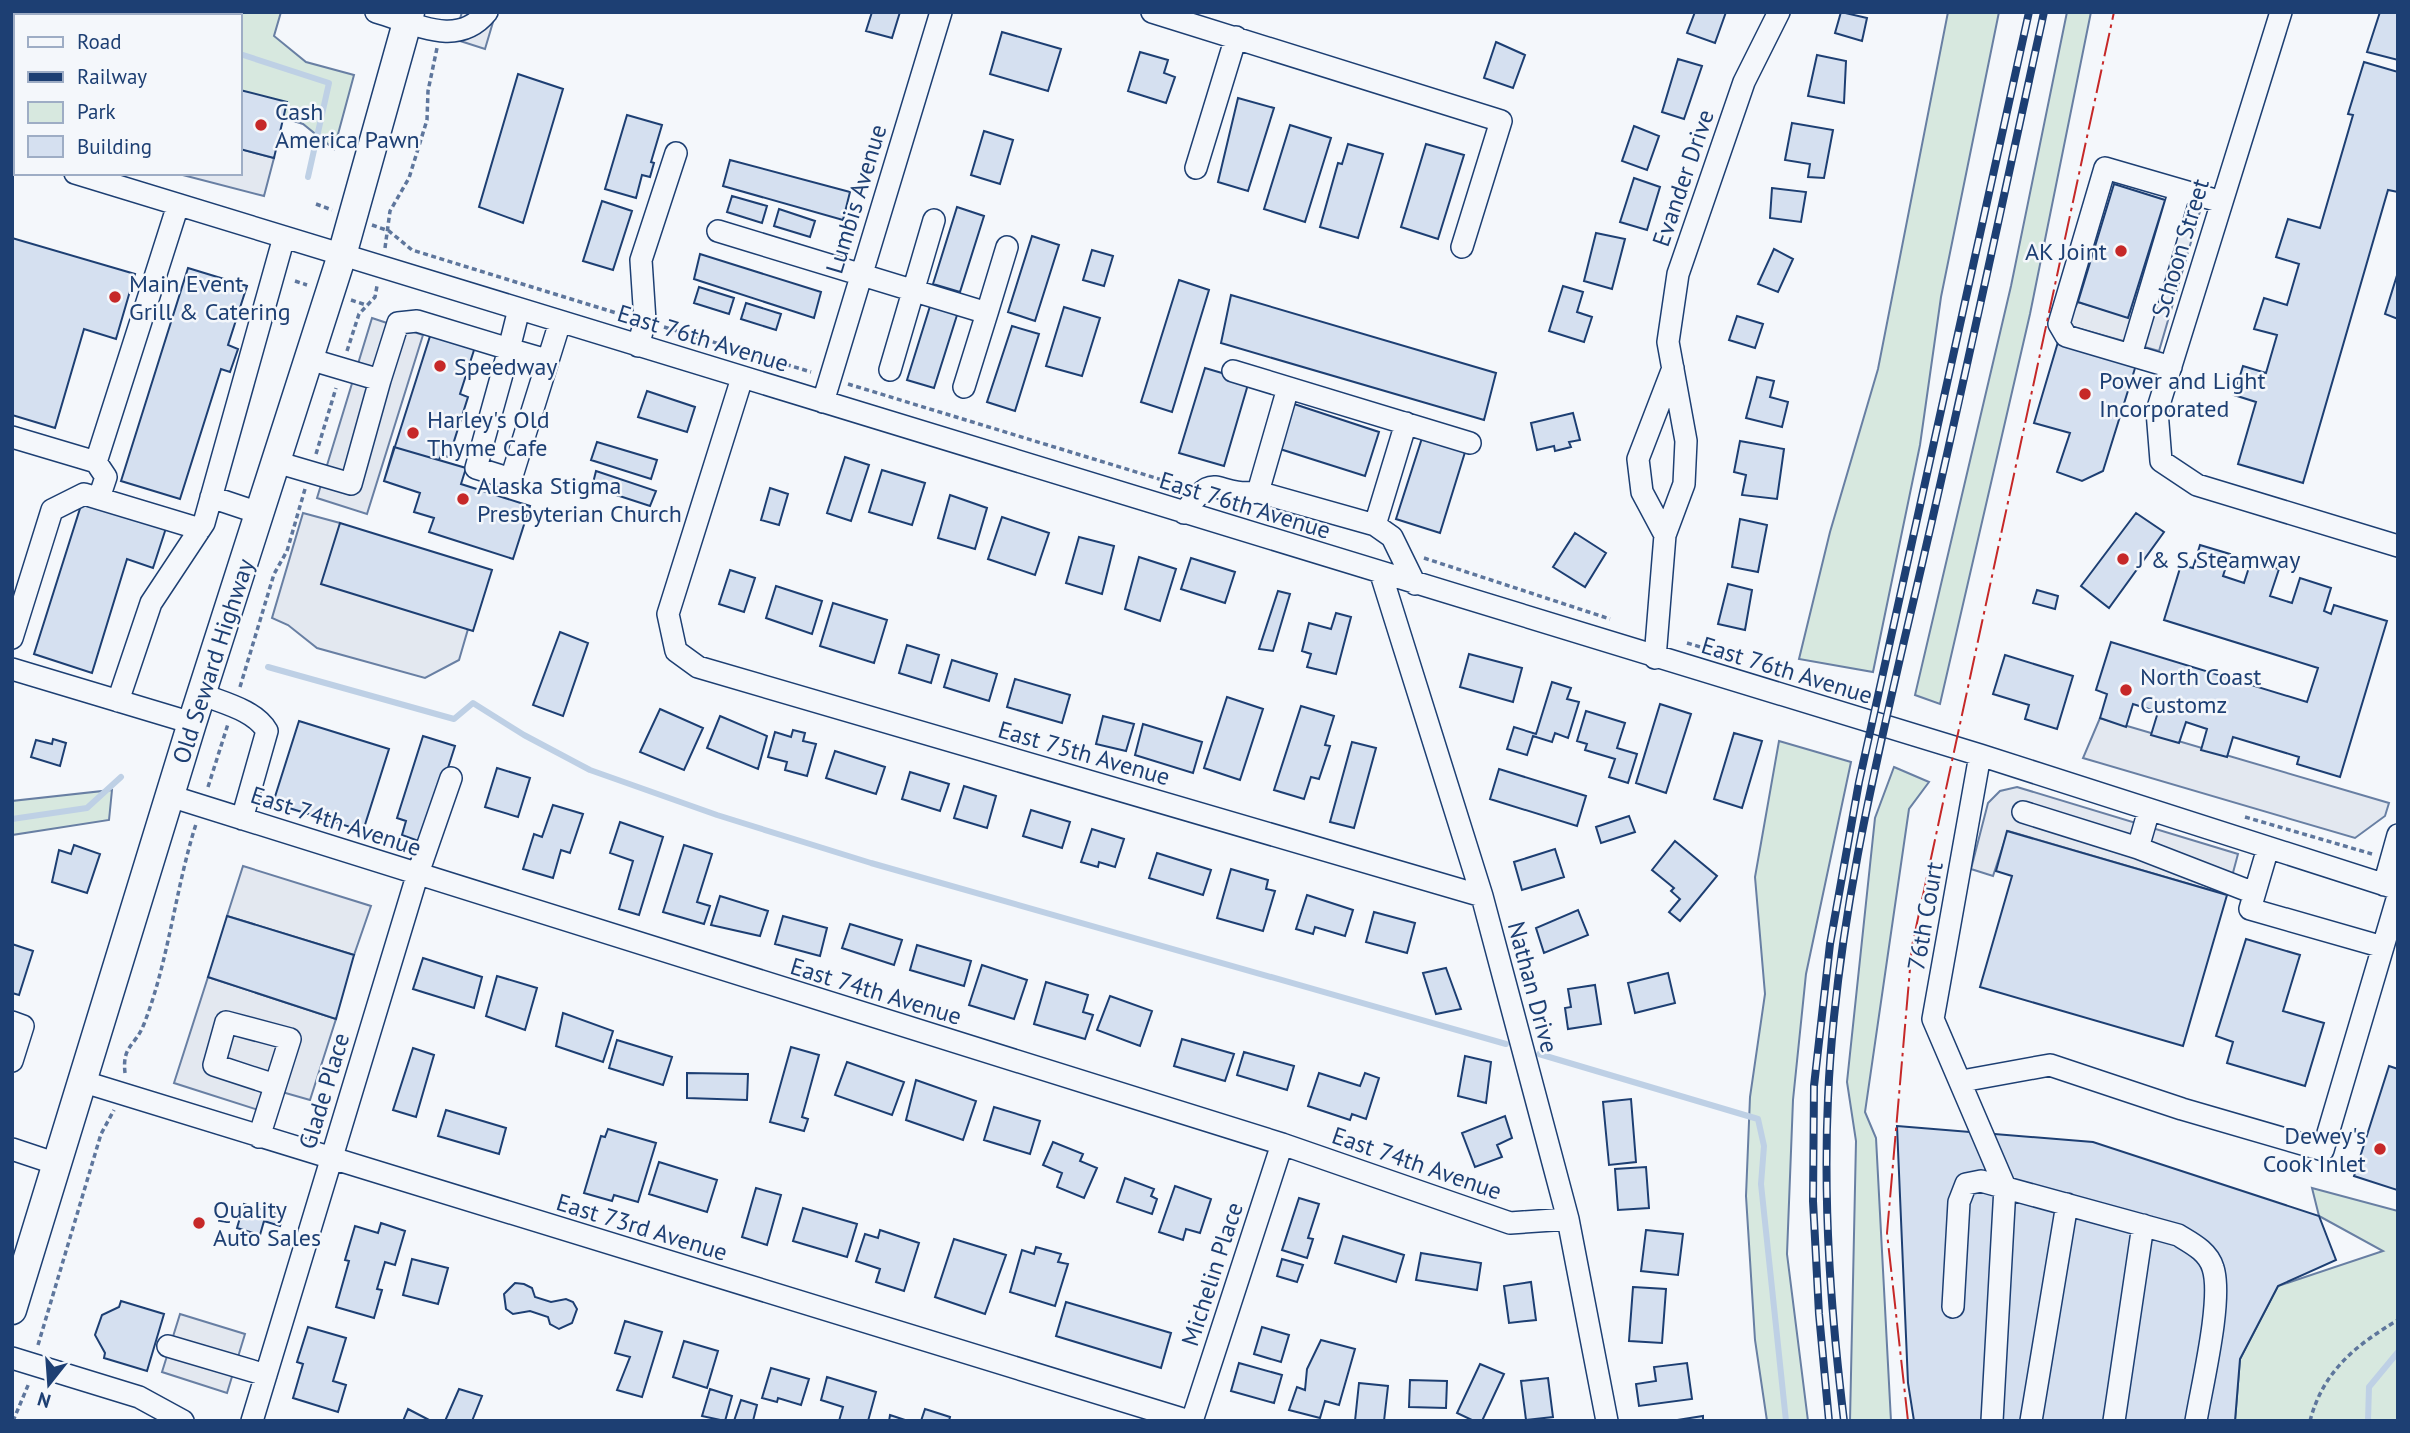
<svg xmlns="http://www.w3.org/2000/svg" width="2410" height="1433" viewBox="0 0 2410 1433" font-family="'PT Sans',sans-serif">
  <rect width="100%" height="100%" fill="#f4f7fb"/>
  <path fill="#d7e8df" stroke="#687fa3" stroke-width="2" d="M52,12h229l-7,24 32,26 48,13 -20,74 -31,-25 -63,-20v-88h-189z
    M1948,12h51l-58,285 -21,148 -47,227 -74,-13 31,-127 48,-163z
    M2067,12h24l-61,302 -90,390 -25,-9 96,-409z
    M1779,741l72,21 -45,212 -13,126 -6,154 21,167h-41l-12,-81 -9,-144 4,-99 15,-103 -10,-117z
    M1894,767l35,15 -20,27 -44,303 11,26 15,283h-41l6,-280 -9,-59 28,-264z
    M112,790l-3,30 -97,15v-34z
    M2312,1188l86,23v210h-163l5,-62 38,-73 105,-35 -64,-35z"/>
  <path fill="#e3e8f0" stroke="#687fa3" stroke-width="2" d="M462,12h34l-11,37 -31,-10z
    M240,149l34,9 -10,38 -89,-23h65z
    M2165,200l36,8 -42,143 -93,-26 12,-23 50,15z
    M372,318l51,17 -56,179 -50,-16z
    M303,513l37,10 128,106 -9,31 -34,18 -108,-30 -29,-23 -16,-7z
    M2100,718l289,85 -4,13 -30,22 -272,-80z
    M2017,787l221,67 -11,41 -219,-64 -15,45 -22,-7 17,-66 12,-12z
    M243,866l128,40 -17,49 -127,-39z
    M208,977l128,42 -26,81 -28,-8 -8,23 -100,-32z
    M180,1314l65,20 -18,59 -65,-21z"/>
  <g fill="none" stroke-linecap="round" stroke-linejoin="round">
    <path stroke="#bed0e5" stroke-width="6" d="M114,12l11,4
      M240,54l89,29 -21,94
      M268,667l186,52 19,-16 51,32 66,35 127,45 154,48 635,181
      M12,819l75,-11 34,-31
      M1539,1054l219,65 6,27 -3,38 25,237
      M2368,1421l1,-34 29,-35"/>
  </g>
  <path fill="#d5e0f0" stroke="#1d3f73" stroke-width="2" d="M872,12h28l-8,26 -26,-7z
    M1695,12h31l-11,31 -28,-10z
    M1841,12l26,6 -5,23 -27,-8z
    M2380,12h18v48l-31,-8z
    M1002,32l59,17 -13,42 -58,-17z
    M1496,42l29,13 -12,33 -29,-10z
    M1140,52l28,8 -4,13 11,4 -9,26 -38,-12z
    M1817,55l29,6 -2,42 -36,-7z
    M1678,59l24,7 -18,53 -22,-7z
    M2364,62l34,10v120l-10,-2 -85,293 -65,-19 18,-62 -22,-7 9,-29 23,7 11,-38 -23,-6 10,-31 23,7 12,-41 -23,-7 12,-38 32,9 33,-113 -5,-1z
    M518,74l45,15 -40,134 -44,-16z
    M240,90l47,12 -13,56 -34,-9z
    M1238,98l36,10 -26,83 -30,-9z
    M627,115l35,10 -11,37 3,1 -4,14 -8,-2 -6,23 -31,-9z
    M1792,123l41,7 -9,48 -16,-1 2,-13 -25,-4z
    M1290,125l41,13 -26,84 -41,-13z
    M1634,126l25,10 -12,34 -25,-9z
    M984,131l29,9 -13,44 -29,-9z
    M1348,144l35,10 -25,84 -38,-11 18,-64 4,1z
    M1426,144l38,11 -26,84 -37,-12z
    M730,160l120,32 -7,28 -120,-34z
    M1634,178l26,9 -13,43 -27,-8z
    M2114,184l51,16 -37,118 -50,-16z
    M1772,188l34,4 -5,30 -31,-4z
    M732,196l35,10 -5,17 -35,-11z
    M602,201l30,10 -19,59 -30,-9z
    M957,207l27,9 -24,76 -27,-8z
    M779,209l36,12 -5,16 -36,-11z
    M1596,233l29,6 -13,50 -28,-8z
    M1032,236l27,9 -24,76 -27,-9z
    M12,238l123,36 -19,65 -32,-10 -29,99 -43,-13z
    M1774,249l19,10 -15,33 -20,-8z
    M1092,250l21,6 -9,30 -21,-6z
    M700,254l121,38 -7,26 -120,-39z
    M188,268l59,18 -19,59 10,4 -8,23 -9,-3 -41,130 -59,-18z
    M2398,272v47l-13,-5z
    M1179,280l30,10 -37,122 -31,-10z
    M1563,286l20,6 -6,20 15,5 -8,25 -35,-11z
    M699,287l35,11 -5,16 -35,-11z
    M1231,295l265,78 -12,47 -263,-77z
    M746,303l35,11 -5,16 -35,-11z
    M931,303l27,9 -24,76 -27,-8z
    M1064,307l36,11 -18,58 -36,-10z
    M1737,316l26,8 -8,24 -26,-8z
    M1012,326l27,8 -24,77 -28,-9z
    M431,333l44,14 -15,47 8,3 -19,60 -8,-2 -2,5 27,8 -5,16 69,22 -17,53 -84,-27 5,-14 -20,-6 6,-19 -36,-12z
    M2058,342l78,23 -33,106 -21,10 -25,-9 13,-39 -36,-10z
    M1205,368l44,13 -25,85 -45,-13z
    M1757,377l17,4 -4,16 18,5 -6,25 -36,-9z
    M647,391l48,16 -8,25 -49,-15z
    M1294,404l85,28 -14,44 -85,-27z
    M1573,413l7,27 -11,2 2,5 -16,4 -1,-5 -17,4 -6,-27z
    M1423,435l43,14 -26,84 -44,-14z
    M1740,441l44,8 -7,50 -35,-4 4,-20 -12,-3z
    M597,442l60,18 -6,19 -60,-19z
    M394,447l72,21 -5,16 69,22 -17,53 -84,-27 5,-14 -20,-6 6,-19 -36,-12z
    M845,457l24,8 -18,56 -24,-8z
    M882,470l43,13 -13,42 -43,-13z
    M596,471l60,20 -6,15 -58,-19z
    M770,488l18,6 -9,31 -18,-5z
    M950,495l37,13 -12,41 -37,-11z
    M83,499l84,26 -14,43 -26,-9 -35,114 -58,-19z
    M2136,513l28,19 -55,76 -28,-22z
    M1002,517l47,16 -14,42 -47,-16z
    M1740,519l27,6 -9,47 -26,-5z
    M340,523l152,47 -19,61 -152,-47z
    M1575,533l31,20 -21,34 -32,-20z
    M1079,537l35,9 -12,48 -36,-11z
    M2200,545l30,9 -7,22 21,7 7,-22 28,8 -9,27 22,7 8,-25 31,10 -7,23 7,3 3,-9 53,16 -47,156 -43,-13 2,-7 -66,-20 -6,20 -26,-7 6,-21 -21,-7 -7,21 -28,-8 7,-23 -25,-8 -7,23 -26,-9 7,-24 -11,-4 15,-48 196,60 11,-34 -154,-48 17,-55 12,3z
    M1139,557l37,12 -16,52 -35,-12z
    M1191,558l44,14 -10,31 -44,-14z
    M730,570l25,8 -11,34 -25,-8z
    M1728,584l24,6 -7,40 -27,-6z
    M776,586l46,15 -10,33 -46,-16z
    M2037,590l21,6 -3,13 -22,-6z
    M1278,591l12,3 -17,57 -14,-2z
    M833,603l54,17 -13,43 -54,-17z
    M1336,613l15,4 -15,57 -29,-7 4,-13 -9,-3 7,-28 22,6z
    M560,632l28,11 -25,73 -30,-11z
    M907,645l32,10 -8,28 -32,-10z
    M1469,654l53,14 -9,34 -53,-15z
    M2005,655l68,21 -16,53 -32,-10 4,-14 -36,-11z
    M952,660l45,14 -8,27 -45,-14z
    M1015,679l55,16 -8,28 -55,-16z
    M1552,682l19,6 -4,11 12,3 -11,36 -13,-5 -3,9 -19,-6 -6,19 -20,-6 7,-22 22,7z
    M1227,697l36,12 -23,71 -36,-12z
    M1660,704l31,10 -25,79 -30,-10z
    M1301,706l33,10 -9,29 5,1 -11,33 -8,-2 -7,22 -30,-9z
    M660,709l43,19 -19,42 -44,-18z
    M1586,711l39,12 -8,25 20,6 -9,29 -19,-6 6,-18 -30,-9 2,-6 -10,-3z
    M720,716l47,20 -9,33 -51,-21z
    M1103,716l31,8 -8,27 -30,-7z
    M299,721l90,28 -26,82 -90,-28z
    M1143,724l59,18 -9,31 -58,-18z
    M793,730l12,3 -2,8 13,3 -9,32 -22,-6 2,-8 -19,-5 7,-25 16,5z
    M1734,733l28,8 -20,67 -28,-9z
    M423,736l32,10 -31,97 -22,-8 4,-14 -9,-3z
    M53,739l13,4 -6,23 -29,-9 5,-17 16,4z
    M1352,742l24,6 -22,80 -24,-6z
    M835,751l50,16 -9,27 -50,-16z
    M497,768l33,10 -12,39 -33,-10z
    M1499,769l87,27 -9,30 -87,-27z
    M910,772l39,12 -9,27 -38,-12z
    M964,786l32,10 -9,32 -33,-10z
    M553,805l30,9 -13,39 -9,-3 -8,28 -30,-9 11,-35 8,3z
    M1031,810l39,12 -8,26 -39,-12z
    M1629,816l6,16 -34,11 -5,-16z
    M620,822l43,15 -24,78 -20,-6 14,-48 -23,-8z
    M1092,829l32,10 -9,28 -16,-5 -1,5 -17,-5z
    M2007,831l220,64 -44,151 -203,-59 32,-111 -16,-5z
    M1675,841l42,35 -37,45 -11,-9 11,-13 -9,-8 3,-3 -22,-18z
    M74,845l26,9 -13,39 -35,-11 7,-32 12,4z
    M684,845l28,9 -15,48 13,4 -6,18 -41,-12z
    M1555,849l9,28 -42,13 -8,-28z
    M1157,853l54,17 -8,25 -54,-17z
    M1231,869l37,11 -2,9 9,2 -12,40 -46,-13z
    M1307,895l46,15 -8,26 -30,-9 -2,7 -17,-5z
    M720,896l48,15 -8,25 -49,-11z
    M1578,910l10,25 -44,18 -8,-25z
    M1374,912l41,11 -8,30 -41,-11z
    M227,916l127,39 -18,64 -128,-42z
    M783,916l44,12 -7,28 -45,-12z
    M850,924l52,16 -8,25 -52,-17z
    M2246,939l54,16 -17,56 41,12 -19,63 -78,-23 6,-21 -17,-6z
    M12,944l21,7 -14,44 -7,-2z
    M917,945l54,16 -7,25 -54,-16z
    M423,958l59,19 -8,31 -61,-19z
    M982,965l45,15 -13,39 -45,-14z
    M1446,968l15,41 -25,5 -13,-41z
    M1668,973l7,30 -40,10 -7,-30z
    M497,976l40,12 -12,42 -39,-14z
    M1046,982l42,13 -5,17 10,3 -8,24 -51,-15z
    M1595,985l6,39 -33,5 -3,-21 6,-1 -3,-18z
    M1110,996l42,15 -12,35 -43,-16z
    M563,1013l50,18 -10,31 -47,-16z
    M1182,1039l52,15 -9,27 -51,-15z
    M617,1040l55,17 -9,28 -54,-17z
    M791,1047l28,8 -17,62 6,2 -4,12 -34,-9z
    M413,1048l21,7 -18,62 -23,-7z
    M1244,1052l50,14 -7,24 -50,-15z
    M1465,1056l26,6 -5,41 -28,-7z
    M847,1062l57,20 -12,33 -57,-20z
    M2389,1066l9,3 -1,121 -43,-14z
    M687,1073l61,1 -1,26 -60,-2z
    M1319,1073l41,13 5,-13 14,5 -13,41 -14,-5 -2,6 -42,-14z
    M916,1080l60,21 -13,39 -57,-20z
    M1631,1099l5,63 -27,3 -6,-63z
    M994,1107l46,14 -10,33 -46,-14z
    M446,1110l60,18 -7,26 -61,-18z
    M1505,1116l7,22 -15,7 5,12 -27,10 -13,-34z
    M1897,1126l196,16 226,74 17,44 -58,26 -38,73 -5,62h-321l-6,-38z
    M608,1129l48,14 -18,59 -24,-7 -2,6 -28,-8 17,-57 4,1z
    M1053,1142l30,12 -3,7 17,7 -13,30 -27,-11 5,-14 -19,-8z
    M659,1162l58,18 -10,32 -58,-18z
    M1646,1167l3,41 -31,2 -3,-41z
    M1125,1178l29,11 -3,7 6,3 -5,15 -35,-12z
    M1175,1186l36,13 -11,34 -14,-4 -3,11 -24,-8z
    M756,1188l25,7 -14,50 -25,-8z
    M1299,1198l20,6 -11,34 5,1 -6,19 -25,-8z
    M244,1204l39,12 -3,10 -16,-5 -4,14 -23,-7z
    M803,1208l54,16 -10,33 -54,-16z
    M381,1223l24,8 -10,34 -10,-3 -8,27 5,1 -8,28 -38,-11 13,-46 -4,-1 10,-34 23,7z
    M880,1230l39,13 -15,48 -28,-9 4,-13 -24,-8 9,-27 13,4z
    M1646,1230l37,4 -5,41 -37,-4z
    M1343,1236l61,19 -8,27 -61,-19z
    M954,1239l52,16 -21,59 -50,-17z
    M1036,1247l25,7 -3,8 10,2 -13,42 -45,-14 12,-42 12,4z
    M1421,1253l60,10 -4,27 -61,-10z
    M412,1259l36,9 -10,36 -35,-9z
    M1282,1259l21,6 -6,17 -20,-6z
    M1531,1282l5,38 -27,3 -5,-37z
    M515,1283l9,1 8,4 3,9 16,5 15,-3 7,3 4,7 -5,14 -13,6 -9,-5 -2,-7 -18,-6 -17,3 -7,-5 -2,-15z
    M1633,1287l33,2 -4,54 -33,-2z
    M121,1301l43,13 -17,57 -43,-13 1,-5 -10,-18 7,-20 17,-8z
    M1066,1302l105,31 -10,35 -105,-32z
    M625,1321l37,11 -20,65 -25,-7 13,-33 -15,-4z
    M308,1327l38,11 -13,43 13,4 -8,27 -45,-14 10,-34 -6,-2z
    M1262,1327l27,8 -8,27 -27,-8z
    M1321,1340l34,9 -16,56 -14,-4 -5,17 -31,-8 8,-23 8,3 2,-21z
    M684,1341l34,10 -11,37 -34,-11z
    M1239,1363l43,12 -8,28 -43,-12z
    M1687,1363l5,36 -53,7 -3,-22 20,-3 -2,-14z
    M1480,1364l24,10 -22,47h-8l-17,-8z
    M771,1368l38,11 -8,26 -23,-7 -1,4 -15,-4z
    M827,1377l49,15 -8,29h-29l4,-14 -22,-7z
    M1548,1378l5,39 -27,3 -5,-39z
    M1410,1380l37,1 -1,27 -37,-1z
    M1359,1383l29,3 -4,35h-29z
    M459,1389l23,7 -10,25h-27z
    M710,1389l22,7 -7,25 -23,-5z
    M741,1400l16,5 -4,16h-19z
    M408,1409l23,12h-28z
    M925,1409l25,8 -1,4h-28z
    M890,1415l18,6h-19z
    M1703,1416v5h-32z"/>
  <g fill="none" stroke-linecap="round" stroke-linejoin="round">
    <defs>
      <path id="minor" d="M376,12c39,11 81,37 111,0
        M1152,12l349,109 -39,126
        M2281,12l-124,399 4,50 36,24 201,61
        M12,154l4,1
        M1196,168l40,-131
        M75,173l1905,582 418,134
        M718,231l269,82 20,-66
        M638,346l7,-25 -4,-61 35,-107
        M2131,355l49,-165
        M547,360l-38,-11 -33,119 35,11 49,-157
        M2171,367l-105,-31 -7,-12 46,-156 117,34
        M1673,368l-35,91 4,33 23,43 19,-51 2,-43 -18,-99 10,-68 66,-192 35,-70
        M890,370l44,-150
        M1233,371l237,72
        M742,378l-74,236 8,37 22,16 784,229
        M380,380l18,-57 19,-2 92,28 10,-40
        M964,387l23,-74
        M823,402l118,-390
        M12,437l84,25 82,-257
        M96,462l10,15 -7,21
        M276,462l75,22 29,-104 -71,-21
        M1258,492l30,-104
        M211,497l48,16
        M1184,513c34,-47 28,-15 74,-21l117,33 17,12 23,47
        M1375,525l31,-102
        M1381,574l101,322 86,323 39,202
        M12,638l40,-128 32,-16 116,35
        M1655,658l10,-123
        M12,669l180,54
        M201,694c22,9 54,16 66,37l-25,88
        M118,701l33,-98 53,-80 80,-286
        M1980,755l-47,264 72,168 -13,234
        M170,796l1112,348 228,79 58,-4
        M2023,812l115,36 116,45
        M2138,848l11,-38
        M2268,848l-18,61 133,38
        M2384,885l14,-50
        M12,1022l11,4 -11,35
        M81,1081l1108,340
        M1962,1081l88,-16 132,44 141,41 75,-254
        M259,1137l31,-98 -64,-17 -12,43 61,20
        M12,1149l45,15
        M1953,1307l6,-105 7,-18 15,-3 197,54c13,8 30,16 35,33 10,31 -11,117 -17,153
        M168,1346l98,29
        M12,1358l127,39 44,24
        M252,1421l165,-545 34,-98
        M1192,1421l90,-277
        M2031,1421l36,-217
        M2114,1421l29,-196"/>
      <path id="major" d="M12,1310l180,-587 150,-468 68,-243"/>
    </defs>
    <use href="#minor" stroke="#1d3f73" stroke-width="24"/>
    <use href="#major" stroke="#1d3f73" stroke-width="31"/>
    <path stroke="#5e769c" stroke-width="3.5" stroke-dasharray="5 3.5" stroke-linecap="butt" d="M316,204l16,6
      M372,225l17,6 23,19 214,66
      M385,248l5,-37 19,-33 18,-58 1,-29 9,-43
      M295,281l12,4
      M351,300l15,5
      M664,327l147,45
      M347,351l12,-37 16,-17 2,-11
      M848,384l334,102
      M316,454l20,-66
      M1424,558l186,61
      M1687,643l20,6
      M240,687l34,-113 13,-23 18,-62
      M208,787l20,-63
      M2245,817l127,37
      M125,1073c-3,-28 10,-26 19,-49 25,-64 31,-134 52,-200
      M38,1345l63,-211 13,-24
      M13,1421l16,-38
      M2310,1421c13,-50 46,-76 88,-101"/>
    <use href="#minor" stroke="#f4f7fb" stroke-width="21"/>
    <use href="#major" stroke="#f4f7fb" stroke-width="28"/>
    <defs>
      <path id="rail" d="M1829,1421l-10,-107 -6,-113 1,-115 16,-142 29,-162 170,-770
        M1844,1421c-13,-108 -21,-214 -16,-323 8,-183 54,-361 95,-538 42,-182 81,-365 121,-548"/>
    </defs>
    <use href="#rail" stroke="#1d3f73" stroke-width="8"/>
    <use href="#rail" stroke="#f4f7fb" stroke-width="5" stroke-dasharray="16" stroke-linecap="butt"/>
    <path stroke="#c62828" stroke-width="2" stroke-dasharray="24 5 3.5 5" stroke-linecap="butt" d="M1908,1421l-21,-188 25,-287 202,-934"/>
  </g>
  <g fill="#c62828" stroke="#f4f7fb" stroke-width="2.5">
    <circle cx="261" cy="125" r="7"/>
    <circle cx="2121" cy="251" r="7"/>
    <circle cx="115" cy="297" r="7"/>
    <circle cx="440" cy="366" r="7"/>
    <circle cx="2085" cy="394" r="7"/>
    <circle cx="413" cy="433" r="7"/>
    <circle cx="463" cy="499" r="7"/>
    <circle cx="2123" cy="559" r="7"/>
    <circle cx="2126" cy="690" r="7"/>
    <circle cx="2380" cy="1149" r="7"/>
    <circle cx="199" cy="1223" r="7"/>
  </g>
  <g text-anchor="middle" dominant-baseline="central" stroke-width="5" stroke-linejoin="round" paint-order="stroke">
    <g font-size="24" fill="#1d3f73" stroke="#f4f7fb" text-anchor="start">
      <text x="275" y="111">Cash<tspan x="275" dy="28">America Pawn</tspan></text>
      <text x="2107" y="251" text-anchor="end">AK Joint</text>
      <text x="129" y="283">Main Event<tspan x="129" dy="28">Grill &amp; Catering</tspan></text>
      <text x="454" y="366">Speedway</text>
      <text x="2099" y="380">Power and Light<tspan x="2099" dy="28">Incorporated</tspan></text>
      <text x="427" y="419">Harley's Old<tspan x="427" dy="28">Thyme Cafe</tspan></text>
      <text x="477" y="485">Alaska Stigma<tspan x="477" dy="28">Presbyterian Church</tspan></text>
      <text x="2137" y="559">J &amp; S Steamway</text>
      <text x="2140" y="676">North Coast<tspan x="2140" dy="28">Customz</tspan></text>
      <text x="2366" y="1135" text-anchor="end">Dewey's<tspan x="2366" dy="28">Cook Inlet</tspan></text>
      <text x="213" y="1209">Quality<tspan x="213" dy="28">Auto Sales</tspan></text>
    </g>
    <g font-size="24" fill="#1d3f73" stroke="#f4f7fb">
      <text transform="translate(1683 178) rotate(-71)">Evander Drive</text>
      <text transform="translate(856 199) rotate(-73)">Lumbis Avenue</text>
      <text transform="translate(2180 248) rotate(-73)">Schoon Street</text>
      <text transform="translate(703 338) rotate(17)">East 76th Avenue</text>
      <text transform="translate(1245 505) rotate(17)">East 76th Avenue</text>
      <text transform="translate(213 661) rotate(-72)">Old Seward Highway</text>
      <text transform="translate(1787 670) rotate(17)">East 76th Avenue</text>
      <text transform="translate(1084 753) rotate(16)">East 75th Avenue</text>
      <text transform="translate(336 821) rotate(18)">East 74th Avenue</text>
      <text transform="translate(1925 916) rotate(-80)">76th Court</text>
      <text transform="translate(1533 987) rotate(75)">Nathan Drive</text>
      <text transform="translate(876 991) rotate(17)">East 74th Avenue</text>
      <text transform="translate(324 1091) rotate(-73)">Glade Place</text>
      <text transform="translate(1417 1163) rotate(19)">East 74th Avenue</text>
      <text transform="translate(642 1227) rotate(17)">East 73rd Avenue</text>
      <text transform="translate(1212 1274) rotate(-72)">Michelin Place</text>
    </g>
  </g>
  <rect width="2410" height="1433" fill="none" stroke="#1d3f73" stroke-width="28"/>
  <rect x="14" y="14" width="228" height="161" fill="#f4f7fb" stroke="#9eadc5" stroke-width="2"/>
  <rect x="28" y="37" width="35" height="10" fill="#f4f7fb" stroke="#9eadc5" stroke-width="2"/>
  <text x="77" y="49" font-size="21" fill="#1d3f73">Road</text>
  <rect x="28" y="72" width="35" height="10" fill="#1d3f73" stroke="#9eadc5" stroke-width="2"/>
  <text x="77" y="84" font-size="21" fill="#1d3f73">Railway</text>
  <rect x="28" y="102" width="35" height="21" fill="#d7e8df" stroke="#9eadc5" stroke-width="2"/>
  <text x="77" y="119" font-size="21" fill="#1d3f73">Park</text>
  <rect x="28" y="136" width="35" height="21" fill="#d5e0f0" stroke="#9eadc5" stroke-width="2"/>
  <text x="77" y="154" font-size="21" fill="#1d3f73">Building</text>
  <g transform="translate(49 1384) rotate(197)" stroke="#f4f7fb" stroke-width="5" paint-order="stroke">
  <path d="M0-5L12 26L0 18L-12 26Z" fill="#1d3f73"/>
  <text y="-10" font-size="19" font-weight="bold" text-anchor="middle" fill="#1d3f73">N</text>
  </g>
</svg>
